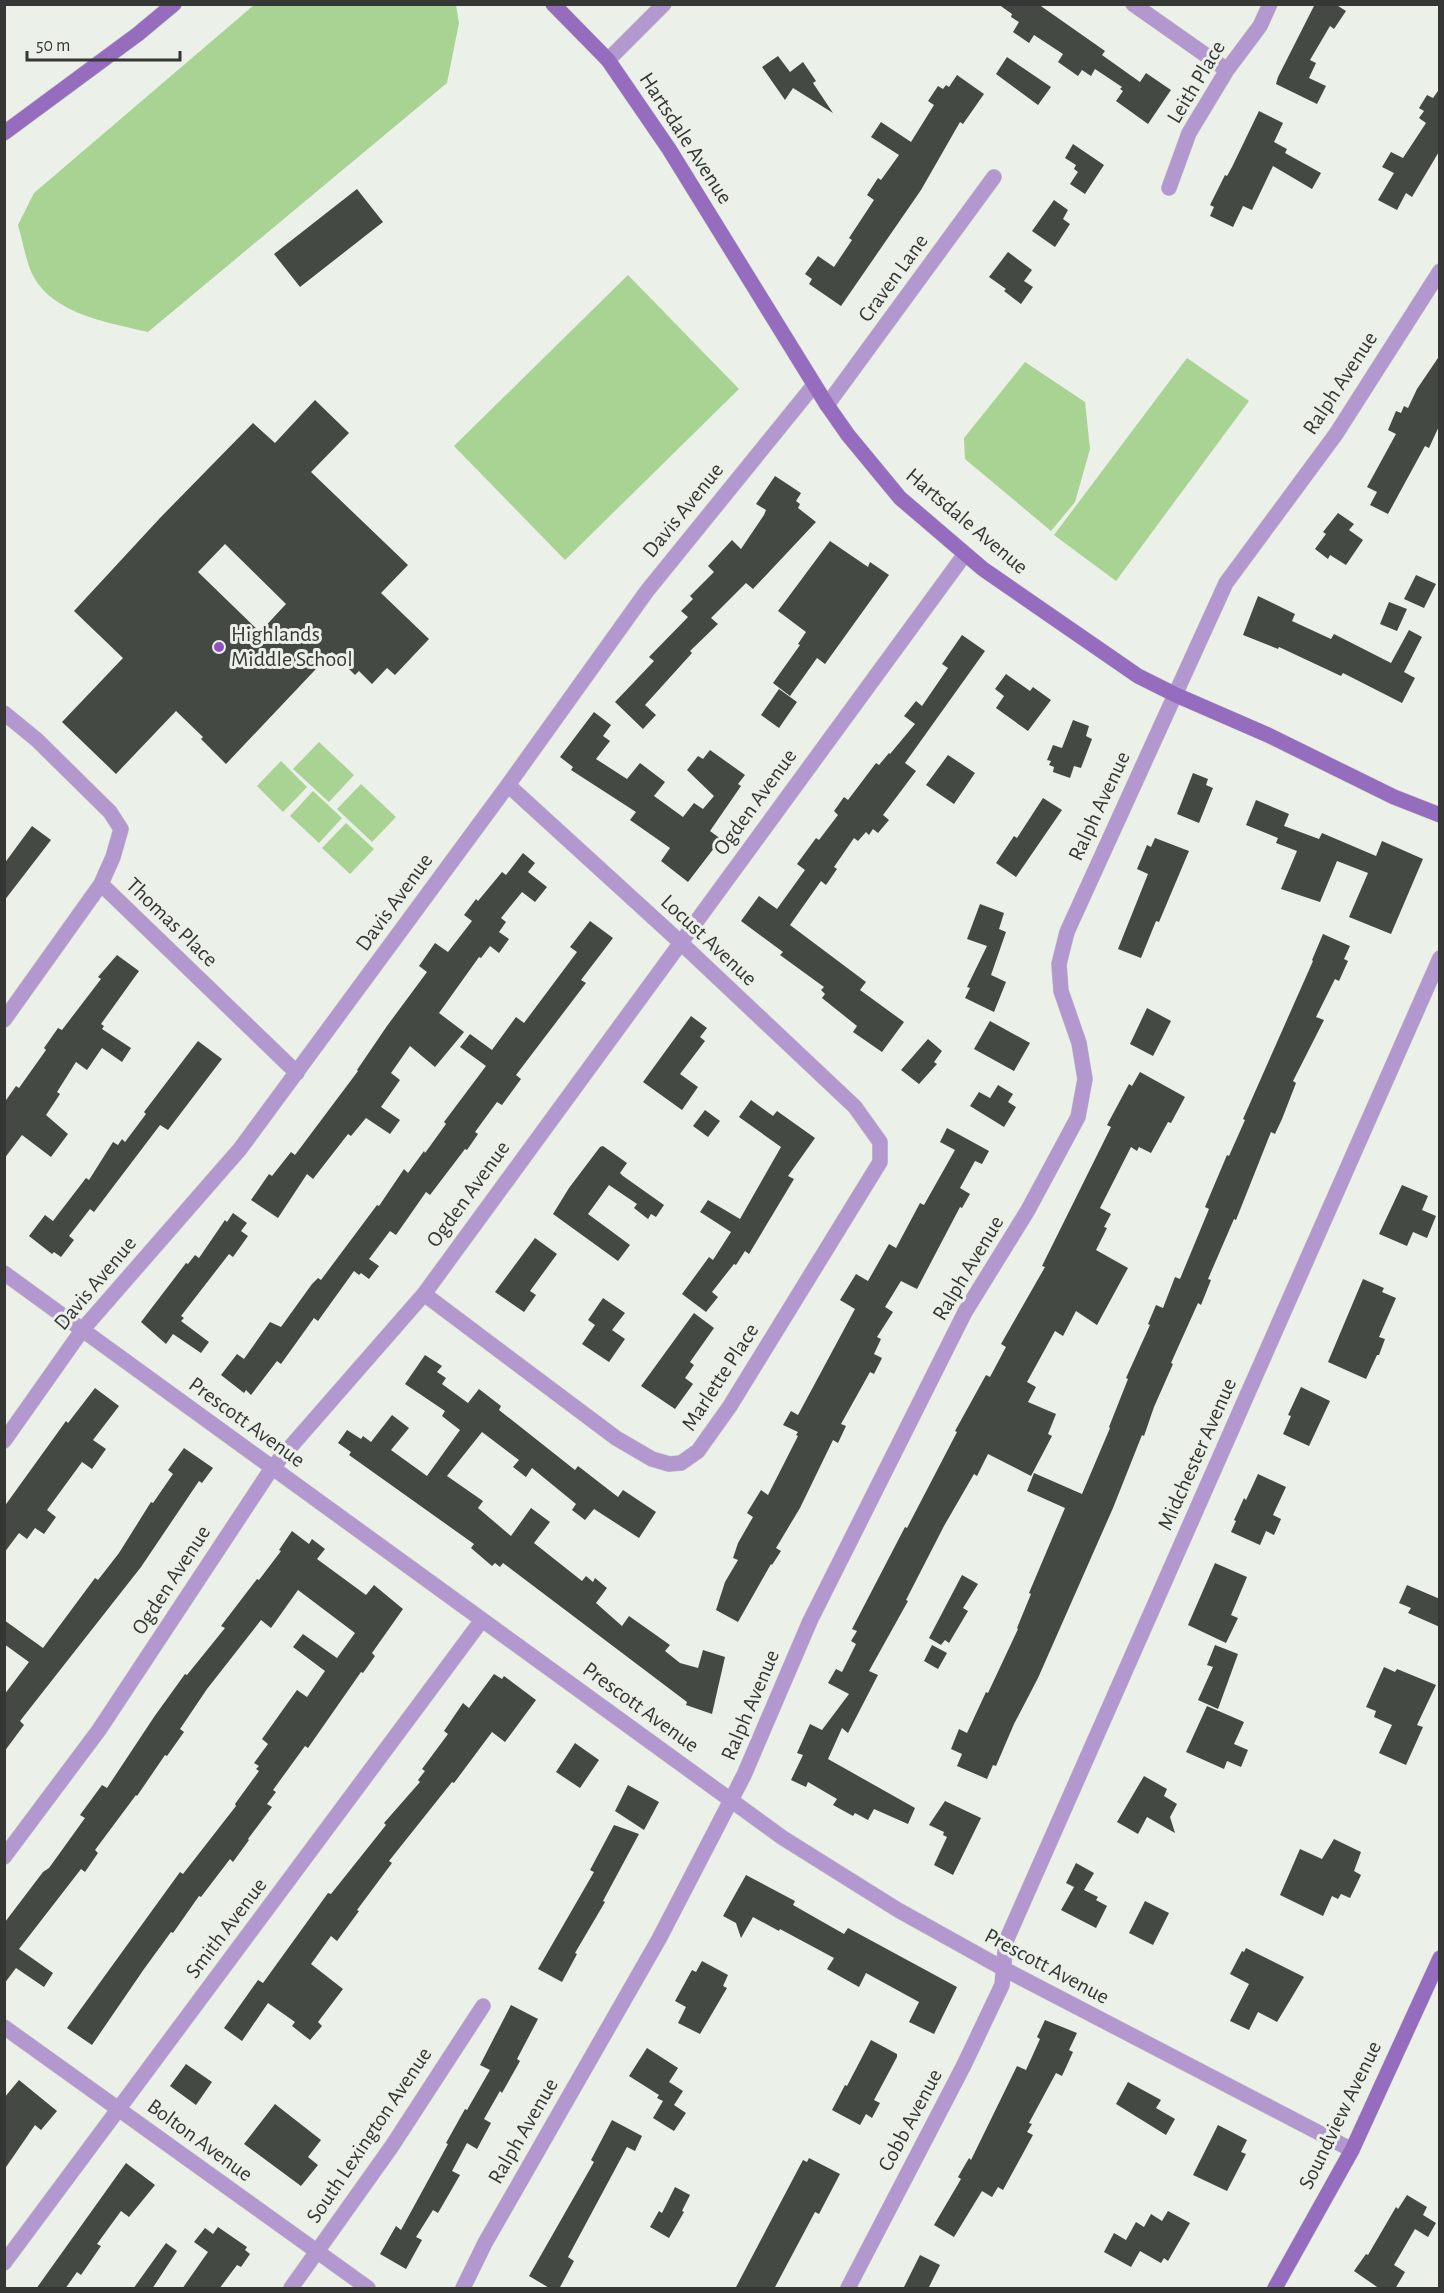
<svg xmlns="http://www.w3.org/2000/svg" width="1444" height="2293" viewBox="0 0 1444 2293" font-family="'Alegreya Sans',sans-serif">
  <rect width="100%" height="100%" fill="#ebf0e8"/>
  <path fill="#a8d393" d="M254,5h202l3,18 -12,60 -299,249c-41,-10 -100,-18 -118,-63 -5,-14 -8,-30 -12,-44l16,-32z
    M628,275l111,114 -174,171 -111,-114z
    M1187,358l62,43 -133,180 -62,-46z
    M1025,362l60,40 5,47 -15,53 -24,29 -86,-72 -1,-21z
    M319,742l35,33 -25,27 -36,-33z
    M281,761l26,26 -24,25 -26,-26z
    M361,784l35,33 -24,25 -35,-33z
    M313,791l29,27 -23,25 -29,-27z
    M346,823l28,26 -24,25 -28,-26z"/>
  <path fill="#454943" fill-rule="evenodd" d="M998,4h40l67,47 -3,4 38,27 6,-9 25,17 -23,34 -32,-23 7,-10 -3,-2 2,-2 -27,-18 -4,7 -9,-6 -4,6 -20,-14 5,-8 -29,-19 -5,8 -16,-11 6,-10 -8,-5 1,-3z
    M1315,4h20l11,7 -12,18 -4,-3 -20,34 6,3 -7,15 17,8 -9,18 -41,-20 2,-7z
    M778,56l12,16 13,-10 13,19 -3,2 20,30 -40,-25 -8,12 -23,-33z
    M1007,57l44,30 -13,18 -42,-31z
    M957,75l27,19 -21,30 -3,-2 -39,68 -80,116 -32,-22 3,-5 -7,-5 13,-18 16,11 18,-27 -3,-2 25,-38 -7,-5 11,-17 3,2 18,-25 -28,-18 10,-15 30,20 23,-37 -6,-4 10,-15 5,3 3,-4 3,2z
    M1440,88v62l-28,47 -6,-4 -9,17 -19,-10 16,-27 -12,-6 9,-15 12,6 23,-35 -7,-5 5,-7 -5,-3 8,-13 6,3z
    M1259,111l24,12 -9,19 13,7 -2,4 36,20 -9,16 -39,-23 -21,44 -9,-4 -10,21 -23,-11 4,-9 -4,-2 15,-30 2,1 5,-9z
    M1073,144l31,21 -19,29 -15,-10 8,-12 -4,-3 2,-4 -11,-7z
    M357,189l26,33 -83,65 -26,-33z
    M1054,200l14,10 -5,9 7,5 -15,23 -23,-16z
    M1008,252l24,18 -8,11 9,6 -12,17 -17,-13 2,-2 -17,-12z
    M1440,355v69l-11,24 -4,-2 -37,68 -18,-9 7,-13 -10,-5 29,-53 -8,-4 8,-19 5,2 3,-7 4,2 9,-19z
    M315,400l34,33 -38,39 97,93 -27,28 48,46 -34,36 -8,-7 -15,16 -13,-13 -4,4 -23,-23 -106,112 -25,-25 2,-2 -27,-26 -60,63 -54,-52 61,-64 -49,-47 86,-93 93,-95 22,20zM225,544l61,60 -26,28 -62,-60z
    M775,476l26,17 -5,8 4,3 -2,4 18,14 -63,67 -7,-6 -35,35 7,6 -28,27 2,2 -47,52 11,10 -13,14 -28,-27 39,-41 -5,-4 39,-40 -7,-6 12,-12 -3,-3 24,-24 -6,-6 24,-26 9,9 23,-34 2,-5 -10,-6z
    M1338,513l16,11 -5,6 14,10 -17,25 -16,-10 -2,4 -13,-10 11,-15 -3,-2z
    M830,541l38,26 2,-5 19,13 -64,89 -8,-6 -27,38 -17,-13 27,-38 -2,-1 8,-12 -28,-21z
    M1416,575l20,9 -12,24 -20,-9z
    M1258,596l37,18 -3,7 39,18 3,-5 57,29 18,-33 13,7 -18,35 11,6 -13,25 -59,-30 -2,3 -62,-29 -1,2 -35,-14z
    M1389,602l18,7 -10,22 -17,-7z
    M962,635l23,16 -80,112 11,8 -33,44 6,5 -11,13 -5,-4 -4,6 -3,-3 -8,9 -4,-3 -20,29 3,2 -11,16 -5,-4 -31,44 76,57 -6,8 44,32 -22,30 -29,-20 4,-6 -35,-28 3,-4 -4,-4 3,-3 -44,-32 3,-3 -42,-31 18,-25 18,13 28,-39 -8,-6 19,-26 3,2 19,-25 -4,-4 10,-14 4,3 28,-37 3,2 10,-12 1,1 25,-30 -11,-8 12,-15 6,5 26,-38 -6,-4z
    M1006,674l24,17 3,-4 18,13 -23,31 -32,-23 8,-12 -9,-7z
    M779,689l18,13 -18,26 -18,-13z
    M594,712l17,13 -8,11 7,5 -14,18 31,20 13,-16 25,19 -11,14 29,21 11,-14 9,6 11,-13 -27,-26 11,-14 5,3 7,-9 35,25 -7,9 3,2 -31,45 11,8 -33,43 -27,-21 9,-13 -40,-28 6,-8 -65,-42 2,-3 -13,-10z
    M1073,720l16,6 -3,10 6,3 -11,29 -7,-2 -4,12 -17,-6 1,-5 -5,-2 2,-4 -4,-1 6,-15 9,3z
    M948,755l27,18 -21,31 -28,-19z
    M1193,773l15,6 -2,6 7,3 -14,35 -22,-9z
    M1043,798l19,12 -46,67 -20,-14 18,-27 3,2z
    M1256,800l33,14 -5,12 35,13 3,-6 54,23 6,-15 41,18 -32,75 -42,-17 19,-44 -31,-12 -17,41 -39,-13 16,-38 -21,-8 2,-5 -32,-13z
    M32,826l19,14 -47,61v-37z
    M1155,838l34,13 -30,71 -3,-1 -15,37 -23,-9 30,-75 -11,-5 10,-24 4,2z
    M523,853l12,10 -7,9 19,15 -12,15 -13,-10 -21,26 5,4 -7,10 10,7 -10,14 -9,-7 -9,12 -2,-1 -40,56 25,19 -29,35 -25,-21 -19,27 9,7 -19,27 19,13 -10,14 -24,-16 -15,18 -3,-2 -35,45 -6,-5 -29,44 -27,-18 18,-26 3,2 19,-24 4,3 63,-84 -1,-1 30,-44 40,-54 -8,-6 16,-23 13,9 24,-31 -8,-6 12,-16 2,2 24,-29 4,3z
    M980,904l24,9 -5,16 7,3 -15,43 15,7 -12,30 -29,-14 5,-10 -3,-1 20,-41 -20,-7z
    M590,921l23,17 -32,42 5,3 -70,92 5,4 -19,26 -5,-3 -22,30 3,2 -11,16 -2,-1 -35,46 -4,-3 -30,43 -6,-4 -21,28 10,7 -10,13 -8,-6 -2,2 -5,-4 -36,50 -4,-3 -33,46 -4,-3 -26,34 -5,-5 -2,3 -23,-18 16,-21 7,5 26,-37 11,5 31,-43 6,-6 3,2 56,-75 2,1 25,-37 4,4 16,-22 1,2 21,-29 -2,-2 42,-56 -26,-19 10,-13 22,16 24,-33 8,6 53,-71 -7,-5z
    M1323,934l27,12 -6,13 4,2 -9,20 -4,-2 -19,38 8,3 -31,61 3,2 -14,36 -7,15 -4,-2 -35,88 -2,-1 -26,60 3,1 -10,25 -3,-2 -27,60 2,1 -19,43 -10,29 -2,-1 -29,73 -75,170 -24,46 -18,42 -3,-1 -6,14 -30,-13 5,-12 -11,-5 8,-20 8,4 19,-41 2,1 30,-64 -1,-1 14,-34 -2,-1 36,-85 -38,-17 7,-18 48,21 28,-66 -1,-1 19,-48 -2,-1 24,-53 -2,-1 8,-19 7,3 12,-31 5,2 29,-70 -4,-2 22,-52 2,1 16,-36 -2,-1 70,-158 -1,-1z
    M117,955l22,16 -38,53 3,2 -2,3 29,19 -9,14 -20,-14 -15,22 -11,-8 -19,30 3,2 -14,21 22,19 -17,23 -29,-22 -18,24v-56l12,-17 3,2 27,-38 -2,-2 14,-20 4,2 39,-51 -3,-2z
    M1147,1008l24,13 -18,35 -23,-12z
    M691,1016l16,12 -7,9 5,4 -25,33 18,13 -16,23 -39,-28z
    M990,1021l40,22 -16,28 -40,-22z
    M928,1039l14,12 -8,11 3,2 -18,20 -18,-14z
    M198,1041l24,18 -54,71 -8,-5 -66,87 -4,-3 -21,27 5,4 -13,17 -7,-5 -2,2 -23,-18 16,-21 8,6 33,-43 3,2 24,-38 5,3 4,-6 3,3 21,-28 -2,-2z
    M1140,1072l45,25 -14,26 -3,-1 -17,31 -12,-6 -2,4 -6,-4 -31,61 11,6 -7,13 3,1 -11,22 32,18 -31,57 -21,-14 -13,25 -8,-5 -28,51 9,5 -8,15 28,12 -8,20 4,2 -21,40 -43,-22 -11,22 -3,-2 -30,52 -38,74 2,1 -39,70 9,4 -30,58 -6,-5 -14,31 87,49 -7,16 -34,-15 -6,11 -13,-7 -2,3 -20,-11 4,-6 -29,-17 -2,5 -15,-7 12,-25 -6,-2 13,-29 12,6 27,-36 -21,-11 8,-14 6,3 14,-28 -5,-3 6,-10 -5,-2 53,-102 2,1 50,-96 -2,-1 31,-56 4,2 16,-30 -5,-3 44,-77 -3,-1 69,-139 -4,-2 22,-41 3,2z
    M998,1085l15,9 -5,8 8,5 -12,20 -34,-21 9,-14 11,6z
    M751,1100l22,16 4,-5 38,27 -27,38 6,3 -45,75 -4,-3 -9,14 -2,-1 -22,28 6,5 -12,15 -24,-18 27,-37 4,3 18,-28 -31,-20 8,-12 32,19 41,-72 -42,-30z
    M705,1110l15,11 -12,16 -15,-11z
    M947,1128l42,23 -7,13 -7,-3 -15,27 10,6 -8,14 -2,-1 -43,82 -16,-8 -16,26 8,5 -16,25 4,2 -7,15 8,4 -8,16 -4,-2 -29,52 5,2 -8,17 -5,-3 -33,68 -24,40 5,3 -9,14 -1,-1 -33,58 -22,-12 9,-28 13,-22 -5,-2 5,-15 15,-26 -6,-4 14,-23 7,5 30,-59 -2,-1 2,-3 -15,-7 8,-14 7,4 57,-106 -15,-9 16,-26 12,7 21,-37 7,4 24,-45 4,2 31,-55 -15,-8z
    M603,1146l24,17 -7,10 3,3 41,29 -8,12 -5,-3 -3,5 -14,-11 3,-4 -28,-19 -21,29 42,31 -12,16 -65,-47 16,-26 31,-41z
    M1402,1185l26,11 -6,14 14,6 -9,22 -14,-6 -6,14 -28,-12z
    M233,1213l14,10 -6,8 7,5 -15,21 -4,-3 -48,62 3,2 -3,3 28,21 -8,11 -28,-19 -7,10 -25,-22 45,-59 2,1 7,-9 4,3 26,-38 2,2z
    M535,1238l22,16 -27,37 6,4 -12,17 -29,-20z
    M1363,1279l21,9 -2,4 14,6 -17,39 6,2 -6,16h-2l-11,24 -38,-17z
    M603,1298l22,15 -13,17 13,9 -16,23 -27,-18 13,-19 -7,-5z
    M694,1313l20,15 -24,34 4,3 -9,13 8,6 -18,25 -34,-23z
    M425,1355l17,11 -5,6 9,6 -4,6 26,19 11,-14 22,17 -2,4 76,60 3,-4 40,31 5,-7 33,22 -17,26 -45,-29 -9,11 -13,-10 4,-6 -44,-36 -6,9 -13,-10 6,-7 -37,-28 -35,44 36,25 -5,7 33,28 20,-28 19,14 -16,21 48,38 4,-5 7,6 2,-4 12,10 -11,15 26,23 7,-10 41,29 -5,6 15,12 18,5 5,-18 22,7 -13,57 -26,-9 1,-3 -184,-139 -3,4 -5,-4 -3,3 -21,-18 3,-4 -125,-89 2,-3 -13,-9 9,-13 14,9 2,-3 8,6 21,-27 17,13 -18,22 36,26 33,-46 -18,-14 3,-5 -40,-27z
    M1301,1387l29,14 -21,45 -26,-12 8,-18 -3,-1z
    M95,1388l24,18 -26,34 13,9 -14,20 -10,-7 -35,48 9,7 -12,17 -9,-6 -8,11 -8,-6 -15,20v-46l62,-86 2,2z
    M184,1448l29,20 -11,15 -3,-2 -58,86 -121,154 4,4 -20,27v-57l25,-33 -25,-18v-24l39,28 52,-70 3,2 21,-27 32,-51 2,1 20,-29 -5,-4z
    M1258,1474l28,13 -13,28 8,4 -7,16 -8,-4 -6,14 -29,-13 5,-11 -2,-1 10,-22 2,2z
    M292,1531l17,13 3,-5 13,10 -8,10 49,36 8,-10 29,24 -31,44 3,3 -12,17 -2,-1 -53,76 -3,-2 -32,44 3,2 -9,12 5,3 -24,32 1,1 -16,22 -3,-3 -29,38 -2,-1 -26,37 -2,-1 -27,37 -52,76 -25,-17 113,-156 3,2 53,-68 -1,-2 24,-33 -3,-2 3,-3 -5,-3 14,-19 -6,-5 35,-49 10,7 18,-26 -32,-24 10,-13 34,24 18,-25 -57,-43 -27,38 -10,-8 -54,69 -27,40 4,3 -17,24 -2,-1 -28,41 -1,-1 -41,55 3,3 -13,19 -4,-3 -62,80 34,24 -9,14 -28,-19 -12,16 1,-62 38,-50 6,-4 36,-50 -5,-3 22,-30 5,3 47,-71 31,-43 2,1 38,-47 -4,-2 36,-47 2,1 22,-29 -2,-1z
    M1215,1563l32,14 -16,38 7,3 -12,25 -38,-18z
    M962,1575l16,9 -15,24 5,3 -19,32 -4,-3 -4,5 -12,-7z
    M1407,1585l33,14v28l-32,-14 3,-5 -12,-5z
    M932,1645l15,8 -9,16 -14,-8z
    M1215,1645l23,9 -20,55 -20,-9 15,-33 -6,-2z
    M1384,1667l11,5 2,-3 39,16 -19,40 6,2 -17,38 -27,-12 13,-28 -18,-8 2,-6 -10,-4z
    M494,1674l8,5 2,-3 32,24 -31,42 -13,-10 -38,51 -2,-1 -63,79 3,2 -35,47 2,1 -22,30 -6,-5 -20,28 32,25 -25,33 4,4 -12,14 -18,-14 3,-4 -27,-19 -26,38 -18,-13 34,-48 5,3 65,-90 3,1 55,-69 -2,-2 36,-41 -2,-2 7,-9 -3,-2 26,-35 -4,-3 19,-28 6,5z
    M1207,1706l37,16 -10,22 14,6 -7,17 -14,-6 -3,8 -38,-17z
    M575,1743l24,17 -19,28 -24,-16z
    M1144,1776l23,13 -3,7 13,8 -7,13 5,16 -28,-16 -9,17 -21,-12z
    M628,1785l31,17 -15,28 -29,-19z
    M945,1801l36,17 -28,57 -19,-10 13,-28 -4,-2 1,-3 -15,-7z
    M614,1825l25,9 -36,67 2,1 -30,51 2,1 -15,28 -24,-13 56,-97 -4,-2z
    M1334,1839l27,13 -7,19 7,4 -11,23 -9,-4 -3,5 -6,-3 -9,20 -43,-21 20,-46 22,10z
    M1076,1863l18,10 -10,17 14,7 -2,3 11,6 -11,22 -35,-18 13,-23 -8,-4z
    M746,1875l49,26 -2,4 51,29 4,-6 109,59 -23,47 -25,-12 10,-20 -53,-29 -7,14 -32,-18 7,-11 -54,-29 -1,2 -26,-14 -12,21 -5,-15 -13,-7z
    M1145,1901l24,12 -16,32 -24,-12z
    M1246,1948l58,29 -27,45 -19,-10 -9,18 -19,-9 19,-37 -19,-10 12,-23 2,1z
    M702,1961l26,14 -5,11 4,2 -27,46 -22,-11 8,-16 -11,-6 17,-31 4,2z
    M511,2005l27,14 -21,40 3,2 -18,32 -2,-2 -16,28 7,4 -14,26 -10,-6 -15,28 8,4 -22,38 -5,-3 -17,27 6,3 -16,29 -26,-15 16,-28 5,4 47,-86 -2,-1 19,-34 2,1 23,-40 -10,-5z
    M1045,2020l32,13 -8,17 4,2 -11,24 -6,-3 -27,50 3,1 -5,8 6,3 -30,55 -5,-3 -6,10 -10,-6 -28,46 -20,-12 27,-46 -3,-2 11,-19 2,2 46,-94 9,4 14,-31 -3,-2z
    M871,2040l26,14v3l-23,43 6,3 -8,15 -6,-4 -6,11 -28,-15 13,-25 2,1z
    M647,2048l31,20 -9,14 14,9 -9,14 12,8 -12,18 -21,-13 10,-17 -6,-3 2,-3 -30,-19z
    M186,2064l26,18 -16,23 -26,-19z
    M19,2080l38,31 -16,19 -6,-5 -31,45v-72z
    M1128,2082l33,18 -5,8 19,11 -9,16 -50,-31z
    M275,2104l46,36 -13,17 10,8 -17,21 -57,-42z
    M612,2120l30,16 -7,15 -8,-4 -59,110 6,4 -15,28h-8l-22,-13 65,-114 -3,-2z
    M1218,2125l29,15 -6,12 5,2 -19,37 -34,-16z
    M809,2158l31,16 -21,40 -4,-2 -41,77h-39l68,-129 4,2z
    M126,2163l29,22 -26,32 -8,-6 -24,33 4,2 -20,29 -4,-3 -12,17h-29z
    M675,2187l15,8 -8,16 2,1 -15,26 -19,-11 9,-16 3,2z
    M1407,2195l20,12 -4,8 13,8 -8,14 -13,-8 -21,36 11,7 -10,17h-15l-26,-18 12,-17 2,1 28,-48 2,2z
    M1168,2211l22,12 -22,38 -4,-3 -3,5 -21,-12 -9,16 -27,-15 10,-19 12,7 10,-18 8,5 7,-13 11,7z
    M218,2227l29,20 -2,3 5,4 -9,13 -4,-2 -18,24h-37l26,-37 -14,-10 11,-14 8,6z
    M166,2243l11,8 -25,38h-19z
    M920,2255l20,10 -12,24h-25z"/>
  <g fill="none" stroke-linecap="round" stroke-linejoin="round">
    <defs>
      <path id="street" d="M1133,4l94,66
        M608,60l56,-56
        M1169,188l20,-55 38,-63 33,-44 10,-22
        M827,405l167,-228
        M4,713l33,27 73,72 11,17 -8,28 -12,27 -97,136
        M101,884l196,189
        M4,1273l779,565 115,72 106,59 348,181
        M424,1294l192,144 36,21 17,5 12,-1 17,-12 32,-45 150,-244v-20l-25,-35 -175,-165 -172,-157
        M4,1441l79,-112 157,-180 268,-364 139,-194 167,-206
        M4,1857l95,-127 173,-262 152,-174 541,-740
        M4,2027l364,261
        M4,2263l478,-643
        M291,2288l101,-142 91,-140
        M463,2288l22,-45 174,-304 85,-164 66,-154 155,-309 63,-102 50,-93 7,-38 -6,-36 -18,-52 -2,-27 8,-32 159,-349 110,-149 104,-163
        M848,2288l116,-223 38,-80 4,-44 434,-983"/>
      <path id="secondary" d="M553,4l55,56 61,89 158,256 21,30 52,63 83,71 155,107 38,19 92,40 126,62 46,18
        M4,133l134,-99 36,-30
        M1275,2288l77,-138 88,-192"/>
    </defs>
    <use href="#street" stroke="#c7cbc4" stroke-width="16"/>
    <use href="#secondary" stroke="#c7cbc4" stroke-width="16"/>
    <use href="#street" stroke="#b398d0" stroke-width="15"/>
    <use href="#secondary" stroke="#966cbf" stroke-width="15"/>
  </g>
  <circle fill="#9051c6" stroke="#ebf0e8" stroke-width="2" cx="219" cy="647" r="6"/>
  <g text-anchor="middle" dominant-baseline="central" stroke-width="6" stroke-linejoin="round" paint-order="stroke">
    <g font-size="22" fill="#353734" stroke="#ebf0e8">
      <text transform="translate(1196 82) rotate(-59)">Leith Place</text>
      <text transform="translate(686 138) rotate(57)">Hartsdale Avenue</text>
      <text transform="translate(893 278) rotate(-54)">Craven Lane</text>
      <text transform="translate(1340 383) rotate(-57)">Ralph Avenue</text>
      <text transform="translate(683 510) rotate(-51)">Davis Avenue</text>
      <text transform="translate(967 521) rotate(40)">Hartsdale Avenue</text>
      <text transform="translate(755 802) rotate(-54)">Ogden Avenue</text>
      <text transform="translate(1099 806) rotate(-65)">Ralph Avenue</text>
      <text transform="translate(394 902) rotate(-54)">Davis Avenue</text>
      <text transform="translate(172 922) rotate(44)">Thomas Place</text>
      <text transform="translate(709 940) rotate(43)">Locust Avenue</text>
      <text transform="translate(468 1194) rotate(-54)">Ogden Avenue</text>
      <text transform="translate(968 1268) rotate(-59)">Ralph Avenue</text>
      <text transform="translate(95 1283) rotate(-50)">Davis Avenue</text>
      <text transform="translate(720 1377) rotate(-57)">Marlette Place</text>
      <text transform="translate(247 1422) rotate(36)">Prescott Avenue</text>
      <text transform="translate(1197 1454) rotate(-66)">Midchester Avenue</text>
      <text transform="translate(171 1580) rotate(-57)">Ogden Avenue</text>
      <text transform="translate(750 1705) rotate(-67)">Ralph Avenue</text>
      <text transform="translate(641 1707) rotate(36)">Prescott Avenue</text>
      <text transform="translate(226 1928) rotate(-53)">Smith Avenue</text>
      <text transform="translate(1047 1966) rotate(28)">Prescott Avenue</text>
      <text transform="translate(1340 2115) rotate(-64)">Soundview Avenue</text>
      <text transform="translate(910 2120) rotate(-62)">Cobb Avenue</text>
      <text transform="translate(523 2131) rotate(-60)">Ralph Avenue</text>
      <text transform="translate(369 2135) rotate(-56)">South Lexington Avenue</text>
      <text transform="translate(200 2140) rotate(36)">Bolton Avenue</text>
    </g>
    <g font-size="22" fill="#353734" stroke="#ebf0e8" text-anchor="start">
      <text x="231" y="634">Highlands<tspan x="231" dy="25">Middle School</tspan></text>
    </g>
  </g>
  <rect width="1444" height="2293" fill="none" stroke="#353734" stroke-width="12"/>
  <path d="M27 51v9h153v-9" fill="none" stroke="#353734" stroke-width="3"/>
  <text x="36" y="51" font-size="18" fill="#353734" stroke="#ebf0e8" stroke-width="4.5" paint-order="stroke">50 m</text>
</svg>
